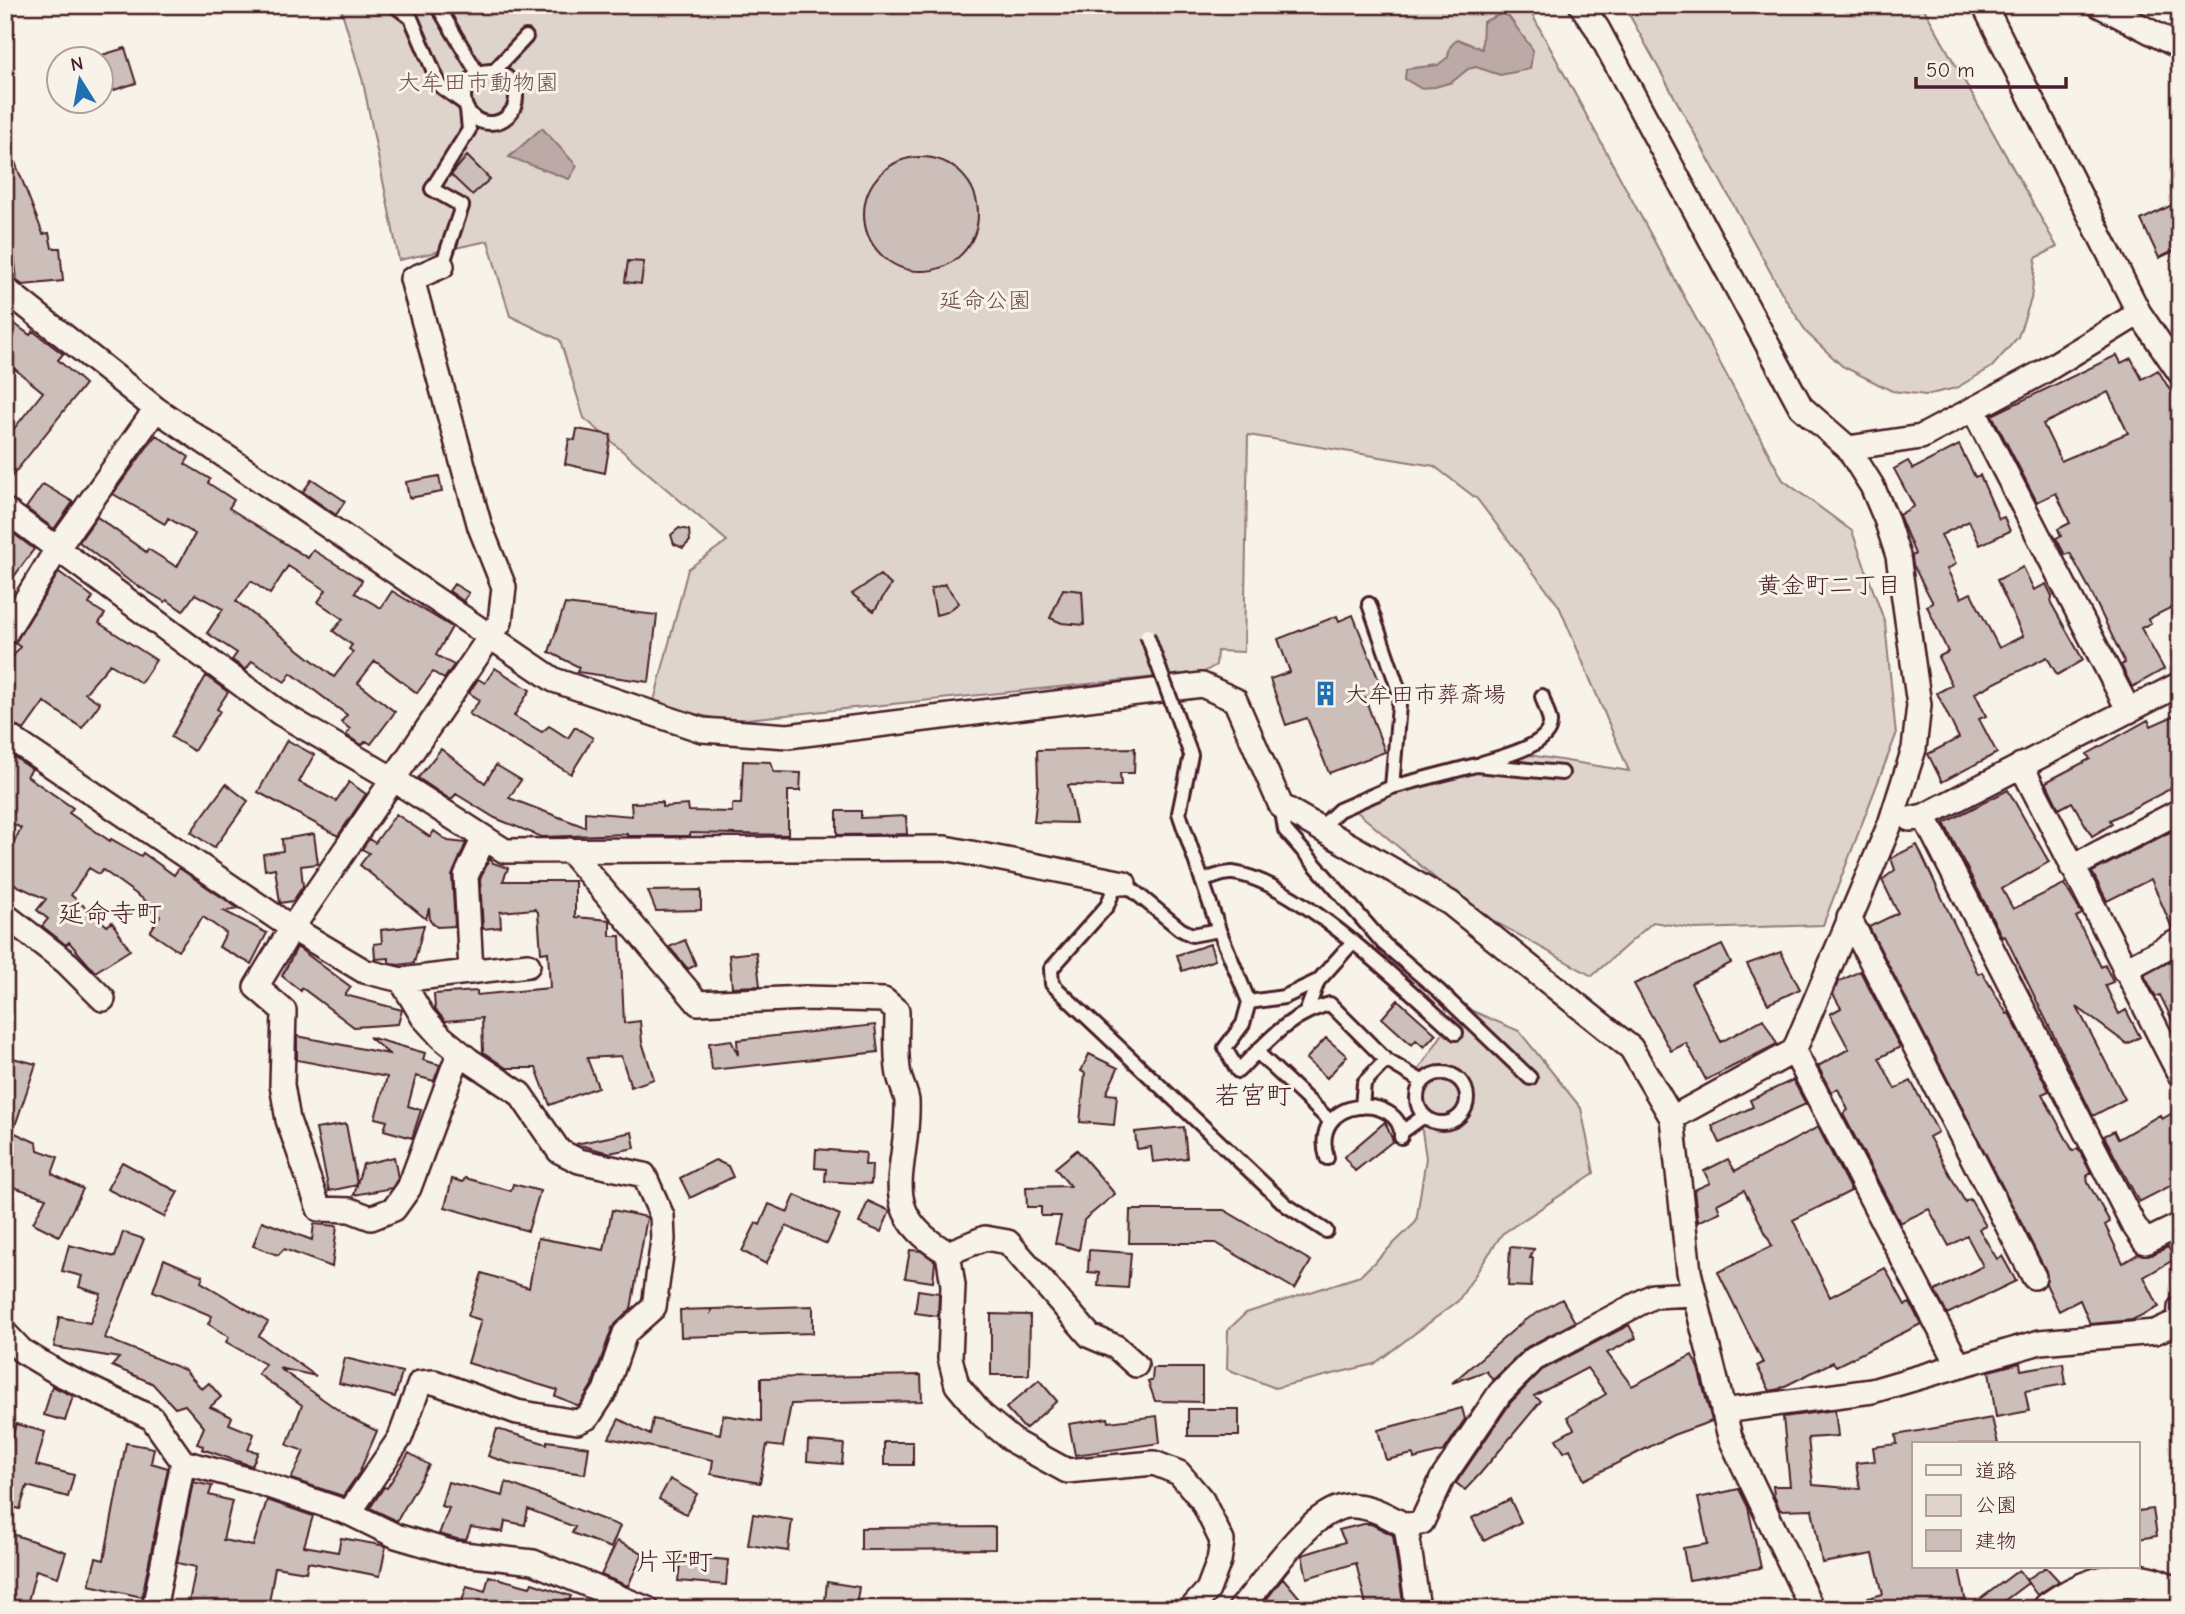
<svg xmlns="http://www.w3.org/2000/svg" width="2185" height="1614" viewBox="0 0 2185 1614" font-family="'Comic Neue','Klee One',sans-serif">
  <rect width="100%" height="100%" fill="#f7f3e8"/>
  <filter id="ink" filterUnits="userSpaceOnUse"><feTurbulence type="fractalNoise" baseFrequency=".0143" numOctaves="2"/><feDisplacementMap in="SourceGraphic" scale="14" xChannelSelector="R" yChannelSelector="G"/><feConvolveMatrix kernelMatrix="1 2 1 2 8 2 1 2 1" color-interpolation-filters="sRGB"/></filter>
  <g filter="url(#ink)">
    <path fill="#ded4cc" stroke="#947a7c" stroke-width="2" d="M340,5h1187l256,475 69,51 33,92 11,112 -73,190 -127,4 -43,-7 -61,54 -123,-69 -120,-102 174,-51 106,17 -70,-165 -82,-107 -43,-33 -186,-31 -4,217 -27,-1 -1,14 -12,7 -477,49 -74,-16 35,-136 39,-28 -143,-123 -24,-78 -50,-24 -22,-75 -89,19 -36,-178z
      M1624,5h298l135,242 -21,11 -5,41 -13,38 -26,30 -36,21 -30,7 -34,-4 -50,-25 -35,-33 -24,-38z
      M1461,1006l58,25 62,77 13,65 -92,61 -44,67 -84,63 -99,24 -48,-19 1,-39 18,-17 114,-37 56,-54 10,-64 -12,-81z"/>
    <path fill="#bcaaa7" stroke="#8e7275" stroke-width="2" d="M1503,13l6,4 24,33 -3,19 -30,6 -24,-8 -8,2 -16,13 -17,5 -15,1 -15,-9 1,-10 32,-4 10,-8 2,-10 7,-8 25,10 1,-27z
      M542,128l35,38 -8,13 -60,-22z"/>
    <path fill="#ccbfb9" stroke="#4a1f2b" stroke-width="2" fill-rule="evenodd" d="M125,48l11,35 -34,11v-39z
      M5,136l38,98 6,-1 3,15h8l3,33 -40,4 -6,-4 -6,-55 -6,2z
      M467,156l23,23 -18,16 -21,-20z
      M864 214a57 57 0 1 1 114 0a57 57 0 1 1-114 0Z
      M2180,201v47l-21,10 -18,-38z
      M628,261l16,1 -3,22 -16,-2z
      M5,317l25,18 3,-4 30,23 -5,6 27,24 -80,101v-45l38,-48 -38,-31z
      M2117,355l4,8 10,-5 11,21 16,-9 22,37v196l-32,16 3,4 -10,5 23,41 -32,18 -11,-22 4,-2 -35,-73 -20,-37 -5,2 -9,-17 5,-2 -3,-7 12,-6 -14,-30 -19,9 -45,-87zM2108,392l20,41 -67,28 -18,-37z
      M577,429l34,6 -6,38 -40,-9 4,-25 6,1z
      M156,435l33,22 -4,7 25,15 -2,4 26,17 -5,8 79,50 5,-8 49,30 -7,13 26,15 11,-17 60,36 -16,28 18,10 -10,14 -11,-7 -16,21 -42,-32 -17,22 37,29 -24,32 -5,-3 -4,4 -16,-10 4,-6 -9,-7 6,-7 -56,-42 -6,9 -33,-21 -6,9 -14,-10 5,-7 -30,-20 16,-24 -28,-15 -12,17 -16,-11 -2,2 -37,-22 -49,-38 18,-25 49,35 2,-3 29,18 18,-33 -27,-16 -3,6 -52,-30zM288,566l38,24 -8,12 25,17 -10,12 19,14 -3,4 4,3 -19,25 -98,-76 15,-20 19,13z
      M1959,445l16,32 5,-2 19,44 5,-2 6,14 -30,14 -11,-24 -28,14 15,29 -9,5 14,29 10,-5 28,55 24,-12 -26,-56 26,-13 11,23 12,-6 6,12 -1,7 32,57 -26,15 -10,-18 -72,36 11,23 -7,3 18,34 -55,29 -14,-28 31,-16 -22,-45 15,-8 -14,-28 10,-5 -21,-46 6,-3 -20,-38 -1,-9 3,-2 -16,-39 15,-9 -20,-37 14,-8 5,8z
      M439,476l3,16 -33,6 -3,-16z
      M312,479l33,22 -9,14 -33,-23z
      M43,484l30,18 -19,27 -28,-21z
      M679,528l10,2 1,11 -7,7 -9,-4 -3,-9z
      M10,531l24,18 -29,40v-51z
      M59,572l34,25 -4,7 16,10 -6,9 57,37 -15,23 -31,-19 -25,29 15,10 -18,25 -38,-26 -20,28 -19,-10v-53l15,-20 -5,-4z
      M880,575l11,10 -17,26 -22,-17z
      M454,584l15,9 -5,7 2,3 -17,-12z
      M945,584l14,19 -12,9 -11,3 -5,-26z
      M1063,589l19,2 2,34 -22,-2 -12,-5z
      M565,604l92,11 -8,67 -72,-10 2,-5 -30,-15z
      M1353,615l30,76 -18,7 20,54 -56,21 -22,-55 -21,7 -16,-46 20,-7 -12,-33 59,-23 2,5z
      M495,668l35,22 -16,26 28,16 7,-6 19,12 7,-11 18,11 -22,36 -102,-60 11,-14 -11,-7 9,-14 7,4z
      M206,676l22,16 -11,17 3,2 -26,40 -23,-14z
      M2180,713v71l-70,36 2,4 -20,12 -20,-34 -13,7 -13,-27 44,-23 -3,-5 61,-34 3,6z
      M287,740l27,15 -15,27 37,19 13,-19 17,12 -28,42 -80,-44z
      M1135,748l-1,25h-14l1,13 -53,-1 8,38 -42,-1 4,-37 -1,-35z
      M441,749l44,34 11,-18 25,15 -12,18 76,29v-15l47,4 -1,-13 31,-1v5l26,-2 1,6 43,1v-8h9l2,-43 28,1 3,10 27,1 -1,18h-12v44l-98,-2v3h-63v-2l-85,3 -47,-19 -39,-24 -5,6 -33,-22z
      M5,751l27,18 -5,7 46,32 -4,5 41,28 1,-2 30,17 2,-3 31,22 5,-7 60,41 -15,2 43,22 -16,31 -32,-17 7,-14 -23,-16 -25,34 -28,-19 10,-16 -9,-5 3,-4 -51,-37 -4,4 -10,-6 -18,27 36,31 5,-4 18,28 -35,22 -26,-30 -3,3 -24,-19 6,-7 -11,-9 9,-11 -41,-19v-19l16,-33 -16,-8z
      M226,784l22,17 -34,47 -23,-16z
      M2008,790l41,72 -47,27 11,20 51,-25 18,30 -6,3 25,50 4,-2 8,17 -8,3 14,29 7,-4 14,27 -13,7 -50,-37 48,92 -32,17 -88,-180 -3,1 -58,-114z
      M837,811h24v7l45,-2 1,18 -70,1z
      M396,814l34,23 4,-6 14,10 18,2 -14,33 3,50 -18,1 -7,-6 -1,-13 -3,11 -66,-54 9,-12 -7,-4 7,-10 6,4z
      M2172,831l8,15v80l-8,2 -21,-49 -44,22 -15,-29z
      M314,834l4,30 -17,2 2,20 -10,15 -13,2 -5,-35 -10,2 -2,-16 20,-3 -1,-12z
      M1917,845l61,129 4,-2 25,42 2,-1 40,78 -7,3 31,57 5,-3 13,25 -4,3 1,7 22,39 -5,3 18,38 15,-9 13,1 17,-8 7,12 -31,18 15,30 -27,13 -42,4 -10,-24 -21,11 -13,-27v-13l-177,-344 29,-14 -16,-33 13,-10 -4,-12z
      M490,858l3,5 15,5 -5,13h72v36l35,3v16h10l4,87 16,-2 2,21 12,37 -23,8 -10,-31 -34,2 11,29 -48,18 -14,-37h-30l-23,-16 -1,-34 -37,3 -10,-12 -1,-15 43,-3v4l73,-7 -2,-36 -7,1 -3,-41 -3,-3 -35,3 1,15 -18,2 -3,-50z
      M701,890v20l-45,1 -8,-20z
      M424,925l-10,38 -16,2 -9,-2v-5l-14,1 -1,-15 8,-1 -1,-13z
      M685,940l11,25 -8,4 -19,-22z
      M1210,944l5,16 -33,11 -5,-16z
      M1722,945l9,18 -40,20 30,59 42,-23 14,25 -71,36 -20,-37 -15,8 -37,-67z
      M297,947l54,40 -6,8 57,15 -4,14 -44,3 -52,-39 -1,3 -19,-15z
      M756,952l4,34 -28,1 -3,-32z
      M1781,952l19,37 -32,15 -21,-40z
      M2180,956v80l-20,-41 -4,2 -12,-22z
      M1860,971l40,76 -21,11 16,31 16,-8 27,51 -9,5 36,65 5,-3 16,27 -7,3 18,30 5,-3 14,25 -69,33 -12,-23 48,-25 -16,-30 -18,10 -20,-37 -29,14 -57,-109 5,-4 -10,-21 -7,3 -13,-26 31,-17 -19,-35 11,-6 -8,-14 5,-12z
      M1398,1000l38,34 -12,13 -8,-7 -4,5 -30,-27z
      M875,1025l3,27 -166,18 -3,-27 22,-3 7,15 -1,-15z
      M297,1036l92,18 -20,-17 56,16 -2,7 17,5 -6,16 -18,-5 -8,30 13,4 -9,28 -28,-8 3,-9 -12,-3 12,-41 -90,-17z
      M1326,1038l21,18 -20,22 -21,-19z
      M1089,1054l29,14 -12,26 11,1 -3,30 -34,-3 5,-49 -4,-2z
      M5,1056l31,8 -23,68 24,11 1,7 20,7 -6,17 31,15 -24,47 -26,-13 13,-25 -41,-14 6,-27 -6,-1z
      M1793,1080l13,24 -86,39 -8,-17 41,-19 -3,-7z
      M2174,1112l6,10v59l-41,21 -35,-66 10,-5 4,8 42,-24 2,4z
      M1385,1122l8,19 -38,30 -11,-14z
      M346,1124l11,60 6,-20 31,-7 4,21 -6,10 -38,7 3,-10 -28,6 -13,-62z
      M1184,1127l3,31 -34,4 -2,-15 -14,2 -2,-17z
      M1818,1127l33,64 -58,29 37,77 55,-29 20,37 5,-2 11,21 -85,42 -3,-4 -54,27 -9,2 -13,-25 6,-3 -45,-91 54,-26 -28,-56 -27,14 3,8 -22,10 -4,-32 16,-7 -6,-12 24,-12 7,12z
      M632,1132l3,16 -26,5 -33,-9z
      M816,1149l50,4 -1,12h7l-1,19 -46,-3 1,-12 -11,-1z
      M1077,1150l38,44 -31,26 -5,30 -24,-7 6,-27h-20v-9h-14l-1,-20 44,-1 -15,-18z
      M715,1160l13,6 5,11 -43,21 -10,-20z
      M122,1162l56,30 -14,25 -57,-28z
      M465,1178l46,13 2,-7 27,7 -12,40 -83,-24 7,-28 11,3z
      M795,1195l45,20 -13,29 -41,-18 -20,38 -24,-13 14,-28 4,2 9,-21 19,8z
      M868,1201l22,10 -9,21 -22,-9z
      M612,1210l35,7 -16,92 -19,19 -20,57 -13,21 -24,-10 2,-6 -89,-27 13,-43 -13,-4 14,-43 47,15 9,-50 66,12z
      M1130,1210h94l87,51 -16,28 -79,-46h-87z
      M262,1221l50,19 2,-16 23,2 -5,41 -48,-18 -6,6 -25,-9z
      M123,1232l21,7 -39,99 80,32 17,19 7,-6 12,14 -11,10 22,10 -3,7 25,10 -6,16 10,2 -6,14 -50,-17 1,-3 -6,-2 7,-17 -19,-22 -10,3 -23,-25 -40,-17 7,-8 -65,-11 5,-30 31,6 11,-29 -22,-7 3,-11 -20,-5 7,-26 46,12z
      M1510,1247l24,2 -4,9h3l-2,29 -23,-1z
      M910,1250l11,1 14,10 -2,21 -28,-4z
      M1089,1250l42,3 -3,35 -30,-2 1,-13 -11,-1z
      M164,1259l39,17 -2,6 67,40 -9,14 57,40 -37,-8 69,49 29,14 -18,42 -16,23 -52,-17 13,-28 -17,-6 15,-40 -44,-31 7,-10 -39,-22 3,-5 -21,-13 4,-8 -59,-25z
      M918,1290l21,3 -1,23 -23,-3z
      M1562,1299l13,23 -48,25 -34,33 -7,-9 -34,12 73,-63z
      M813,1306v27l-132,4 -1,-27 31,-1v3l2,-3z
      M991,1314l39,1 -1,60h-38z
      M1629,1325l7,13 -29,15 25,33 60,-31 6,13 14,53 -39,14 -89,45 -14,-31 -6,3 -8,-13 18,-10 -7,-12 39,-23 -19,-26 -53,28 7,5 -62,74 -14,15 -9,-7 55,-81 31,-32z
      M345,1358l57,14 -7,25 -56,-14z
      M2020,1363l1,7 42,-7 3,21 -41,7 4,20 -33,6 -7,-46z
      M1153,1368h49v34l-47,-1 -7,-20h4z
      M921,1375l1,26 -131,3 -8,43 -16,-2 -7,38 -49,-9 2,-14 -104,-22 10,-19 31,16 3,-16 67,15 3,-19 38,6v-43z
      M1039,1380l18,21 -32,28 -19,-21z
      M52,1386l21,10 -8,25 -21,-6z
      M1462,1408l3,11 -21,32 -30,8 -1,-5 -27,6 -8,-30z
      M1188,1409h51v27h-51z
      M1835,1410l3,26 -30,2 5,47 47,4 -4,-26 19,-2 -2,-14 24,-3 -1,-9 96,-17 6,26h-84v123h45l8,42h-116l-1,-6 33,-9 -10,-40 -51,9 -10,-54 -32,1 -6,-14 -1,-10h17l-7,-69z
      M1157,1416l3,27 -85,12 -6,-31 39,-6 1,4z
      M16,1424l29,8 -9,33 38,10 -6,22 -41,-11 -7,23 -15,-4 4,-17 -4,-1v-26z
      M497,1429l50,15v-3l42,6 -4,27 -73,-10 -24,-8z
      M808,1441l36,3 -2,20 -35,-3z
      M884,1442h29v23h-29z
      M126,1443l28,5 -3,15 17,5 -26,129 -53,-12 7,-27 8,2z
      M409,1453l20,12 -32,56 -27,-13 14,-21 3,1z
      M670,1479l27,15 -11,20 -27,-15z
      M193,1482l19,4 -3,9 23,6 -9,39 30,6 14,-46 46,16 -9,30 34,6 3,-14 45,8 -6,30 -72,-14 -2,10 -31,-5 -7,42h-42l-37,-7 7,-35 -19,-4z
      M448,1482l55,14 3,-14 114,44 -9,22 -39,-15 3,-6 -47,-18 -3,16 -20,-4 -2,11 -32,-5 -5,13 -9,-1 -18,-5 10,-26 -8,-2z
      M1739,1489l9,18 13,61 -72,12 -6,-32 25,-4 -10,-46z
      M1510,1499l11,23 -37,19 -12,-23z
      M2153,1509l4,27 -19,3v-28z
      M753,1514l39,6 -4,31 -40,-6z
      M1364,1524h7l22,11 11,74h-37l-11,-46 -49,15 -5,-23 43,-13 -6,-12z
      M995,1527v22l-134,1v-22z
      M9,1533l57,19 -8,25 -22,-7 -10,39h-21v-65z
      M617,1541l26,12 -15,33 -27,-11z
      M681,1556l47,4 -2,25 -48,-4z
      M2046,1567l13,14 -22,14 -11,-15z
      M2019,1570l9,13 -24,18 5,8h-42z
      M489,1576l41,11 2,-4 39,13 -6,13h-86l-18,-5 6,-18 18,5z
      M1283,1578l26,31h-50z
      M827,1582l32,5 -3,19 -31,-5z"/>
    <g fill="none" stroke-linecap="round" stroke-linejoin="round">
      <defs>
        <path id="service" d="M394,5l17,13 29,68 25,18
          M437,5l41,69
          M494,71l32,-34
          M464 97a26 26 0 1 1 52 0a26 26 0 1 1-52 0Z
          M442,266l20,-60 -30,-17 37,-59 -2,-21
          M1369,604l31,90 -8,93
          M1191,755l-12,58 40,117 30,72 -6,22 -18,24 13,23c29,-29 51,-57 92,-67l56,56 37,22
          M1482,763c18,-6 69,-17 68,-41 -1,-8 -6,-18 -8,-26
          M1281,806l4,24 99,114 55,47 91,87
          M1320,828l19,-18 53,-23 84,-22 86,8
          M1117,881l-10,25 -56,63 1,15 234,221 40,26
          M1202,881c9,-3 22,-9 31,-8 64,8 174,116 223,160
          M1124,883l56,46 12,6 27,-5
          M1249,1002l35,-5 34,-16
          M1307,1010l11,-29 34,-38
          M1257,1052l73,69
          M1417 1098a25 25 0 1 1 50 0a25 25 0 1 1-50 0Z
          M1362,1107l2,-24 22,-23
          M1402,1132l22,-16
          M1327,1158c-19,-64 77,-65 74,-21"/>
        <path id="minor" d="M1581,5l16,23 204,379 47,41 24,38 14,33 12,37 21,149 -5,44 -24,75 -96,227 -122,67
          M1984,5l155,308 41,60
          M2099,5l81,42
          M5,289l151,120 398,271 148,50 86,6 414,-51 33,15 46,106 169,97 181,145 41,70 17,154 41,165 82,172
          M1973,409l156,302
          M1848,448l73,-11 120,-64 98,-60
          M5,510l275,203 113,66 112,72 440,-3 179,35
          M5,634l52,-85 99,-140
          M5,734l287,194 208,-306 4,-35 -24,-60 -68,-248 30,-13
          M2021,765l159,310
          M1924,816l209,408 12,18 35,-17
          M1910,819l14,-3 256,-132
          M569,850l129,153 107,-5 79,2 13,11c0,21 -2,44 2,64 2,9 7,18 8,26 3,68 -35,109 41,152
          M2072,867l108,-56
          M5,915l62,48 36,36
          M1849,918l185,359
          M2124,970l56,-30
          M471,972l-5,-96 18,-38
          M401,980l127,-15
          M1794,1051l164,313
          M948,1253l5,32 -3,73 7,27 25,30 34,28 51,28 87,-8 25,10 23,27 20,41 -3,20 -11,29 -17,19
          M948,1253l37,-15 23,4 82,94 26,11 20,18
          M5,1333l17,18 38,23 92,44 31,44 71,19 95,32 47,23 58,17 79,9 114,47
          M1723,1411l149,-20 168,-49 115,-10 24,-11 1,-13
          M349,1513l51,-75 20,-55 14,-1 83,30 60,10 11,-5 17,-26 20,-58 29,-26 9,-67 -1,-24 -18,-41 -65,-14 -20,-10 -39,-57 -51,-34 -28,-23 -18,-20 -22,-37 -37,-9 -72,-43 -36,59 28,24 -2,74 6,35 31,89 31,1 21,8 23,-9 15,-21 50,-135
          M1406,1526l16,-4 20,-43 58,-86 34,-34 119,-63 41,-2
          M154,1609l29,-147
          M1240,1609c27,-28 72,-107 115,-103 18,1 35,11 51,20l12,83"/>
        <path id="secondary" d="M2050,1609c28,-20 64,-35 99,-26 11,2 21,10 31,14"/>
      </defs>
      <use href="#service" stroke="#4a1f2b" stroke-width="18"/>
      <use href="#minor" stroke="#4a1f2b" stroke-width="28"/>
      <use href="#secondary" stroke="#4a1f2b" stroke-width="38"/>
      <use href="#service" stroke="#f7f3e8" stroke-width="12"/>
      <use href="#minor" stroke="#f7f3e8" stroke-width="23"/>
      <use href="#secondary" stroke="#f7f3e8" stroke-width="33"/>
      <defs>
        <path id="service-bridge" d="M1147,635l44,120"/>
      </defs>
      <use href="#service-bridge" stroke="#4a1f2b" stroke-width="18" stroke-linecap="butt"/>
      <use href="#service-bridge" stroke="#f7f3e8" stroke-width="12"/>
    </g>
  </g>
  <defs>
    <symbol id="building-bare" viewBox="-9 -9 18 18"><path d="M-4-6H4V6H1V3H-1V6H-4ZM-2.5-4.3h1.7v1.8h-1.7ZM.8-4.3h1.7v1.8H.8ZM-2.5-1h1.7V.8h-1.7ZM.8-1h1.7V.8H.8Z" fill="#1f6fb2" stroke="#f7f3e8" stroke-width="2.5" paint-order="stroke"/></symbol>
  </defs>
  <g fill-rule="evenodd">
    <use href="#building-bare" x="1308" y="676" width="35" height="35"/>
  </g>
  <g text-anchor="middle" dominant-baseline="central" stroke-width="6" stroke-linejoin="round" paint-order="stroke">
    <g font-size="23" fill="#6f4c53" stroke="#f7f3e8">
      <text x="478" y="82">大牟田市動物園</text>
      <text x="985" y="300">延命公園</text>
    </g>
    <g font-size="23" fill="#4a1f2b" stroke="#f7f3e8" text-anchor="start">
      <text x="1345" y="694">大牟田市葬斎場</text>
    </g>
    <g font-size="24" fill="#4a1f2b" stroke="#f7f3e8">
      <text x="1829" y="585">黄金町二丁目</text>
    </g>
    <g font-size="26" fill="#4a1f2b" stroke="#f7f3e8">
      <text x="110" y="914">延命寺町</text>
      <text x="1253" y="1096">若宮町</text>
      <text x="674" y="1562">片平町</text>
    </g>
  </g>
  <rect width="2185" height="1614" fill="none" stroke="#f7f3e8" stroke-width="28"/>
  <rect x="14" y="14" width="2157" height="1586" fill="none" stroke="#4a1f2b" stroke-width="2.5" filter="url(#ink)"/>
  <rect x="1912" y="1442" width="228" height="126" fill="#f7f3e8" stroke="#b29e9c" stroke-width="2"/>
  <rect x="1926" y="1465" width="35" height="10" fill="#f7f3e8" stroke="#b29e9c" stroke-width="2"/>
  <text x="1975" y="1478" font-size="21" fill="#4a1f2b">道路</text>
  <rect x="1926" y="1495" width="35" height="21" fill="#ded4cc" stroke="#b29e9c" stroke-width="2"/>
  <text x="1975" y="1512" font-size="21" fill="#4a1f2b">公園</text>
  <rect x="1926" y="1530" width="35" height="21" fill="#ccbfb9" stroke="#b29e9c" stroke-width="2"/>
  <text x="1975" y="1548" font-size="21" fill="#4a1f2b">建物</text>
  <g transform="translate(80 80) rotate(349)"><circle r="33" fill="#f7f3e8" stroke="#b29e9c" stroke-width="2"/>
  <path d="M0-5L12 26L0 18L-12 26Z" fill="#1f6fb2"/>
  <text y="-10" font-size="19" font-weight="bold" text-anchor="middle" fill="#4a1f2b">N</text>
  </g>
  <path d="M1916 77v10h150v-10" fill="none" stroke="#4a1f2b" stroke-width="3.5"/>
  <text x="1926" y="77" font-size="21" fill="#4a1f2b" stroke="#f7f3e8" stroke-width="5" paint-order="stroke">50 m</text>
</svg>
